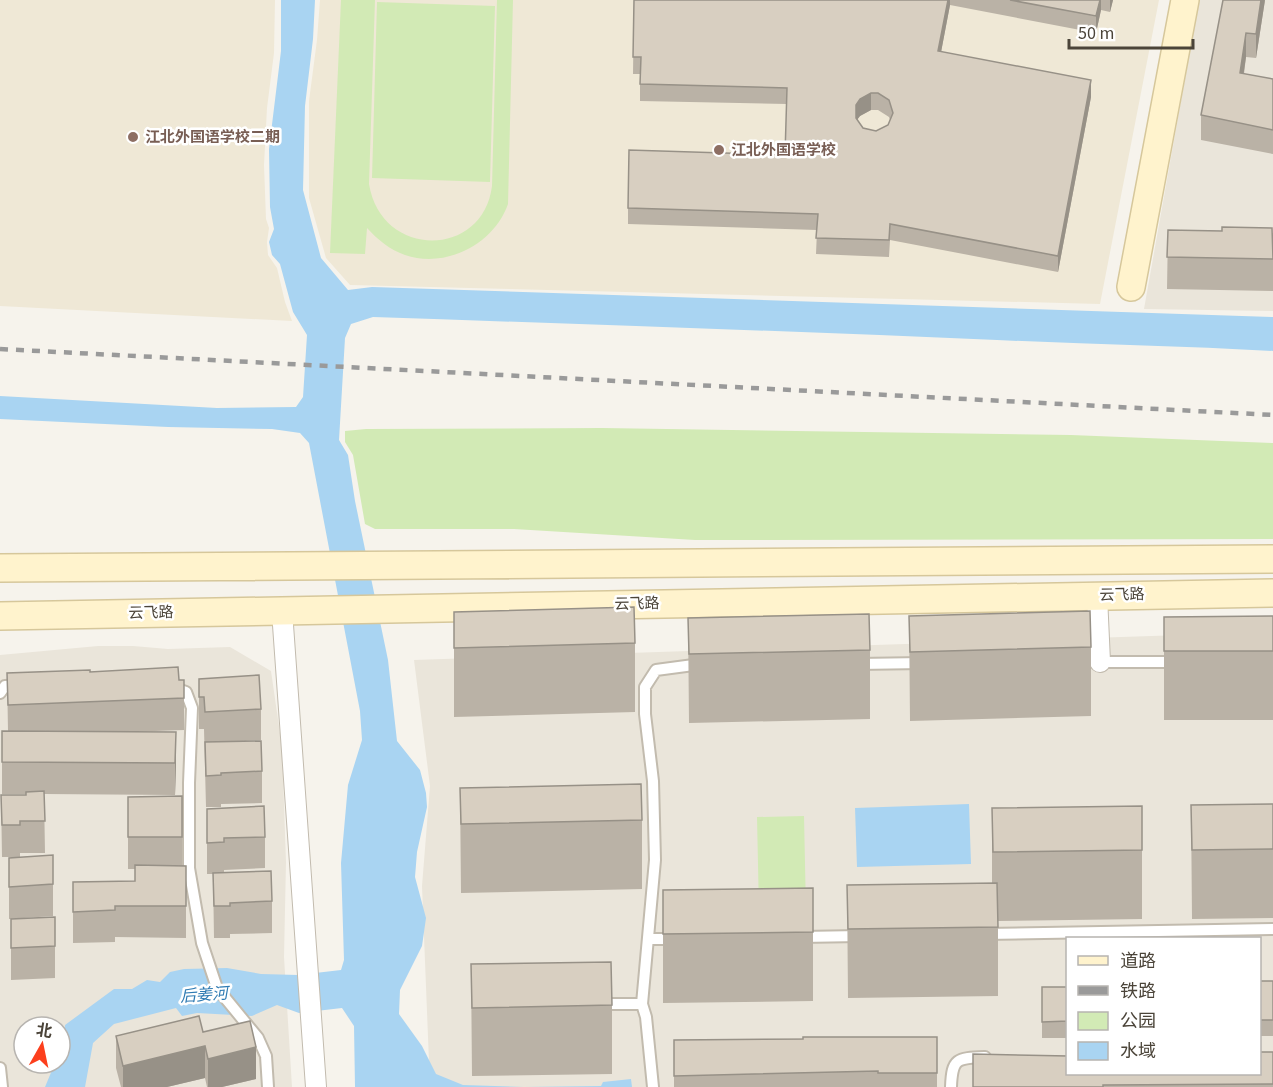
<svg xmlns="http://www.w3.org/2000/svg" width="1273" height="1087" viewBox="0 0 1273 1087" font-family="'Source Sans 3','Noto Sans SC',sans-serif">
  <rect width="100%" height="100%" fill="#f6f3ec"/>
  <path fill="#eae5da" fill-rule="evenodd" d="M1199,0h74v311l-129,-2z
    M1273,632v455h-843l-8,-201 8,-100 -16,-126zM1068,938h192v136h-192z
    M98,646h35l35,3 62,-2 41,24 11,76 4,115 -2,95 8,130h-292v-432zM24,1027h36v36h-36z"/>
  <path fill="#efe8d6" d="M0,0h275l-1,53 -7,55 -3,57 2,54 3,9 -2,14 1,13 9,13 8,34 7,19 -292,-15z
    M320,0h839l-59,304 -750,-19 -24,-27 -17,-60v-97l8,-61z"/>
  <path fill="#d2eab5" d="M341,0h34l-6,184c12,75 114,75 123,2l5,-186h16l-5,204c-14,40 -62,65 -103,51 -15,-5 -28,-16 -38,-27l-2,26 -35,-1z
    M377,2l118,4 -5,176 -118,-4z
    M602,428l469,7 202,8v96l-578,1 -181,-11h-139l-10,-5 -12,-69 -8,-13v-11l21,-2z
    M804,816l2,95 -47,1 -2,-95z"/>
  <path fill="#a9d4f2" d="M281,0h34l-2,39 -8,67 -2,84 18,68 27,32 24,-3 901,30v34c-92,-5 -184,-7 -276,-11 -208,-9 -416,-16 -624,-23l-22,7 -6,14 -6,102 9,15 7,46 33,159 9,81 23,29 6,23 1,14 -10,45 -2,25 11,41 -4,28 -22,44 -1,24 23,32 14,28 27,11 61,2 77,-1 2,-4 28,-3 1,8h-277l-1,-61 -12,-18 -43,5 -22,-8 -25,11 -55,-3 -15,3 -6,-8 -62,16 -21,19 -8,44h-40l10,-24h5v-13l4,-7 1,-18 49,-36h18l15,-9 13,2 10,-10 14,-3 43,-1 34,6 37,1 43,-5 3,-10 -3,-97 7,-78 14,-45 -2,-29 -51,-268 -9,-10 -28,-4 -104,-2 -168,-8v-23l217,12 79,-1 7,-10 4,-62 -14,-23 -13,-48 -8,-9 -3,-13 5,-13 -4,-22 -1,-58 12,-98z
    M969,804l2,60 -114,3 -2,-59z"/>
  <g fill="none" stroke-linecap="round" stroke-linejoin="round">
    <defs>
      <path id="lane" d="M1098,662h80
        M858,664l65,-1
        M172,687l14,5 6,16 -3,75v85l13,75 15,45 41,50 8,18 2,31
        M0,693l5,-7 15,-1
        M984,934l289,-5
        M801,937l59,-1
        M648,939h29
        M600,1004h42
        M0,1068l2,19
        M653,1087l-7,-70 -4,-13 13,-144 -2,-79 -8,-67v-27l11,-17 45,-6
        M951,1087c1,-29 6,-29 34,-30"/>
      <path id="street" d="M1097,596l3,66
        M282,611l34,476"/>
      <path id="secondary" d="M1131,287l54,-287
        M0,568l1273,-9
        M0,616l1273,-23"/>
    </defs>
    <use href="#lane" stroke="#c2bbae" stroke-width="14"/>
    <use href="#street" stroke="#c2bbae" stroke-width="22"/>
    <use href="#secondary" stroke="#d6c79b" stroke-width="30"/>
    <use href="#lane" stroke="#fff" stroke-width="10"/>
    <use href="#street" stroke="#fff" stroke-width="20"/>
    <use href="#secondary" stroke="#fff3cd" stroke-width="27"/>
    <path stroke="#9a9a9a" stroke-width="4.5" stroke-dasharray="8 8" stroke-linecap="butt" d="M0,349l1273,66"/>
  </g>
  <path fill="#bab2a6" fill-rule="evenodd" d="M634,0h479l-3,12 -9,-2 -5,23 -146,-28 -9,47 150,45 -33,175 -168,-32 -1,17 -73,-3 1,-24 -189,-6v-16l157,-53 2,-51 -147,-3v-27h-7zM871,110h7l11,7 1,3 -2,5 -12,6 -13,-3 -6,-8 3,-4z
    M1265,0l-9,58 -10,-1 -2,17 29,5v75l-72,-14v-25z
    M1168,230l105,3v58l-106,-2z
    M454,612l181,31v69l-181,5z
    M909,616l182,31v69l-181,5z
    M1273,616v104h-109v-103z
    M688,618l182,32v69l-181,4z
    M90,672l89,8h5v50l-58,2 50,32 -1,31 -131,-1 1,59h-25v4h-18l-1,-62h25v-1h-24v-32l6,-31 -1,-58z
    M199,679l62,30v31l-16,1 17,30v32l-41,1v3h-15l-2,-78h-5z
    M460,788l182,32v69l-181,4z
    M182,796v69l4,1v72l-71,-1v5l-42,1v-61l62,-1v-12h-7v-72z
    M1273,804v114l-81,1 -1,-114z
    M992,808l150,42v69l-144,2v75l-150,2 -1,-113 145,-2z
    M207,809l58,28v31l-41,2v3l48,28v32l-42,1v4h-16l-1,-64h-6z
    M53,855v61l-44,3v-61z
    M663,890l150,42v69l-150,2z
    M55,917v61l-44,2v-61z
    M471,964l141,41v69l-140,2z
    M1260,981h13v55h-13z
    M1042,987h26v51h-26z
    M203,1032l53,47 -34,8h-15l-2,-9 -38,9h-46l-5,-19v-32z
    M937,1037v50h-263v-47z
    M1273,1052v35h-300l95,-13z"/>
  <path fill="#979187" d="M948,0h2v5l-12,63v-17z
    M1100,0h1v10l-5,23v-17z
    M1110,0h3l-3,12z
    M1261,0h4l-9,58v-24z
    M1246,33v24l-6,41v-25z
    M1091,80v17l-33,175v-16z
    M871,93v17l-11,6 -4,5v14v-30l4,-6z
    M176,732v32l-1,31v-32z
    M205,1046v32l-38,9h-44v-21z
    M256,1047v32l-34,8h-14v-28z"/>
  <path fill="#d8cfc1" stroke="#979187" stroke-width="1.5" fill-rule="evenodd" d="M634,0h314l-10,51 153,29 -33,176 -168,-32 -1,16 -73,-2 2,-24 -190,-6 1,-58 156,5 2,-67 -147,-4 1,-27h-8zM871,93h7l11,7 4,13 -5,12 -12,6 -13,-3 -7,-10v-13l4,-6z
    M1010,0h90l-4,16z
    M1223,0h38l-5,34 -10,-1 -6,40 33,6v51l-72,-15z
    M1222,227l50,1 1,31 -106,-2 1,-27 54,1z
    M634,607l1,36 -181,5v-36z
    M1090,611l1,36 -181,5 -1,-36z
    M869,614l1,36 -181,4 -1,-36z
    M1273,616v35h-109v-34z
    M178,667l1,13h5v18l-176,7 -1,-32 83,-3v2z
    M259,675l2,34 -56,3 -1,-15h-5v-18z
    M2,731l174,1 -1,31 -173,-1z
    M261,741l1,30 -41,2v2l-15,1 -1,-34z
    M641,784l1,36 -181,4 -1,-36z
    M44,791l1,30h-25v4h-18l-1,-30h25v-3z
    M182,796v41h-54v-40z
    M1273,804v45l-81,1 -1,-45z
    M264,806l1,31 -41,1v4l-17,1v-34z
    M1142,806v44l-149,2 -1,-44z
    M53,855v29l-44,3v-29z
    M135,865l51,1v40h-71v4l-42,2v-30l62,-1z
    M271,871l1,30 -42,2v3h-16l-1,-33z
    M997,883l1,44 -150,2 -1,-44z
    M813,888v44l-150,2v-44z
    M55,917v29l-44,2v-29z
    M611,962l1,43 -140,3 -1,-44z
    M1260,981h13v39h-13z
    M1042,987h26v34l-26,1z
    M199,1016l4,16 47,-11 6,26 -48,12 -3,-13 -82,20 -7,-30z
    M803,1037h134v36h-59v-2l-204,5v-36l129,-1z
    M1260,1052h13v32l-170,1v2h-130v-33l95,2v18h192z"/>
  <g fill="#8d6e63" stroke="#fff" stroke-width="2">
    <circle cx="133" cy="137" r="6"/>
    <circle cx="719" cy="150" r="6"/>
  </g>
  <g text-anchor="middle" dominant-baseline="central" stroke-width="5" stroke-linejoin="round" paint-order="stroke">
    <g font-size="15" font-weight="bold" fill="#785e54" stroke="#fff" text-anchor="start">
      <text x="145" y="137">江北外国语学校二期</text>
      <text x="731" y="150">江北外国语学校</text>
    </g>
    <g font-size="15" fill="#4b4439" stroke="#fff">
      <text transform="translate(1122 595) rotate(-1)">云飞路</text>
      <text transform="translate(637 604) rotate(-1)">云飞路</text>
      <text transform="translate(151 613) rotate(-1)">云飞路</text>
    </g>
    <g font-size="16" font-style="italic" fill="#2e7ab2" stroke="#fff">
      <text transform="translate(204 995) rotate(-4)">后姜河</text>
    </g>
  </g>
  <rect x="1066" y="937" width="195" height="138" fill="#ffffff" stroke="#b7b4b0" stroke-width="1.5"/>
  <rect x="1078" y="956" width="30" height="9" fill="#fff3cd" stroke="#b7b4b0" stroke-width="1.5"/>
  <text x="1120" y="967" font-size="18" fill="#4b4439">道路</text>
  <rect x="1078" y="986" width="30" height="9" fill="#9a9a9a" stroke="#b7b4b0" stroke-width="1.5"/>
  <text x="1120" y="997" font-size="18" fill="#4b4439">铁路</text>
  <rect x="1078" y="1012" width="30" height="18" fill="#d2eab5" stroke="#b7b4b0" stroke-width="1.5"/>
  <text x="1120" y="1027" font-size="18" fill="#4b4439">公园</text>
  <rect x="1078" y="1042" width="30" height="18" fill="#a9d4f2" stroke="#b7b4b0" stroke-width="1.5"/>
  <text x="1120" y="1057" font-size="18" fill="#4b4439">水域</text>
  <g transform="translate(42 1045) rotate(9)"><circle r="28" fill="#ffffff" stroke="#b7b4b0" stroke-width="1.5"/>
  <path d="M0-4.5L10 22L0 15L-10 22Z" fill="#fc3f1d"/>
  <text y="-9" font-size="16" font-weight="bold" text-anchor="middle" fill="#4b4439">北</text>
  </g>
  <path d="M1069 39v9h124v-9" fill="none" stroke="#4b4439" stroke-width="3"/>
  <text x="1078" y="39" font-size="18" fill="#4b4439" stroke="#ffffff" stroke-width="4.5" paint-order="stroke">50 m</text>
</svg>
